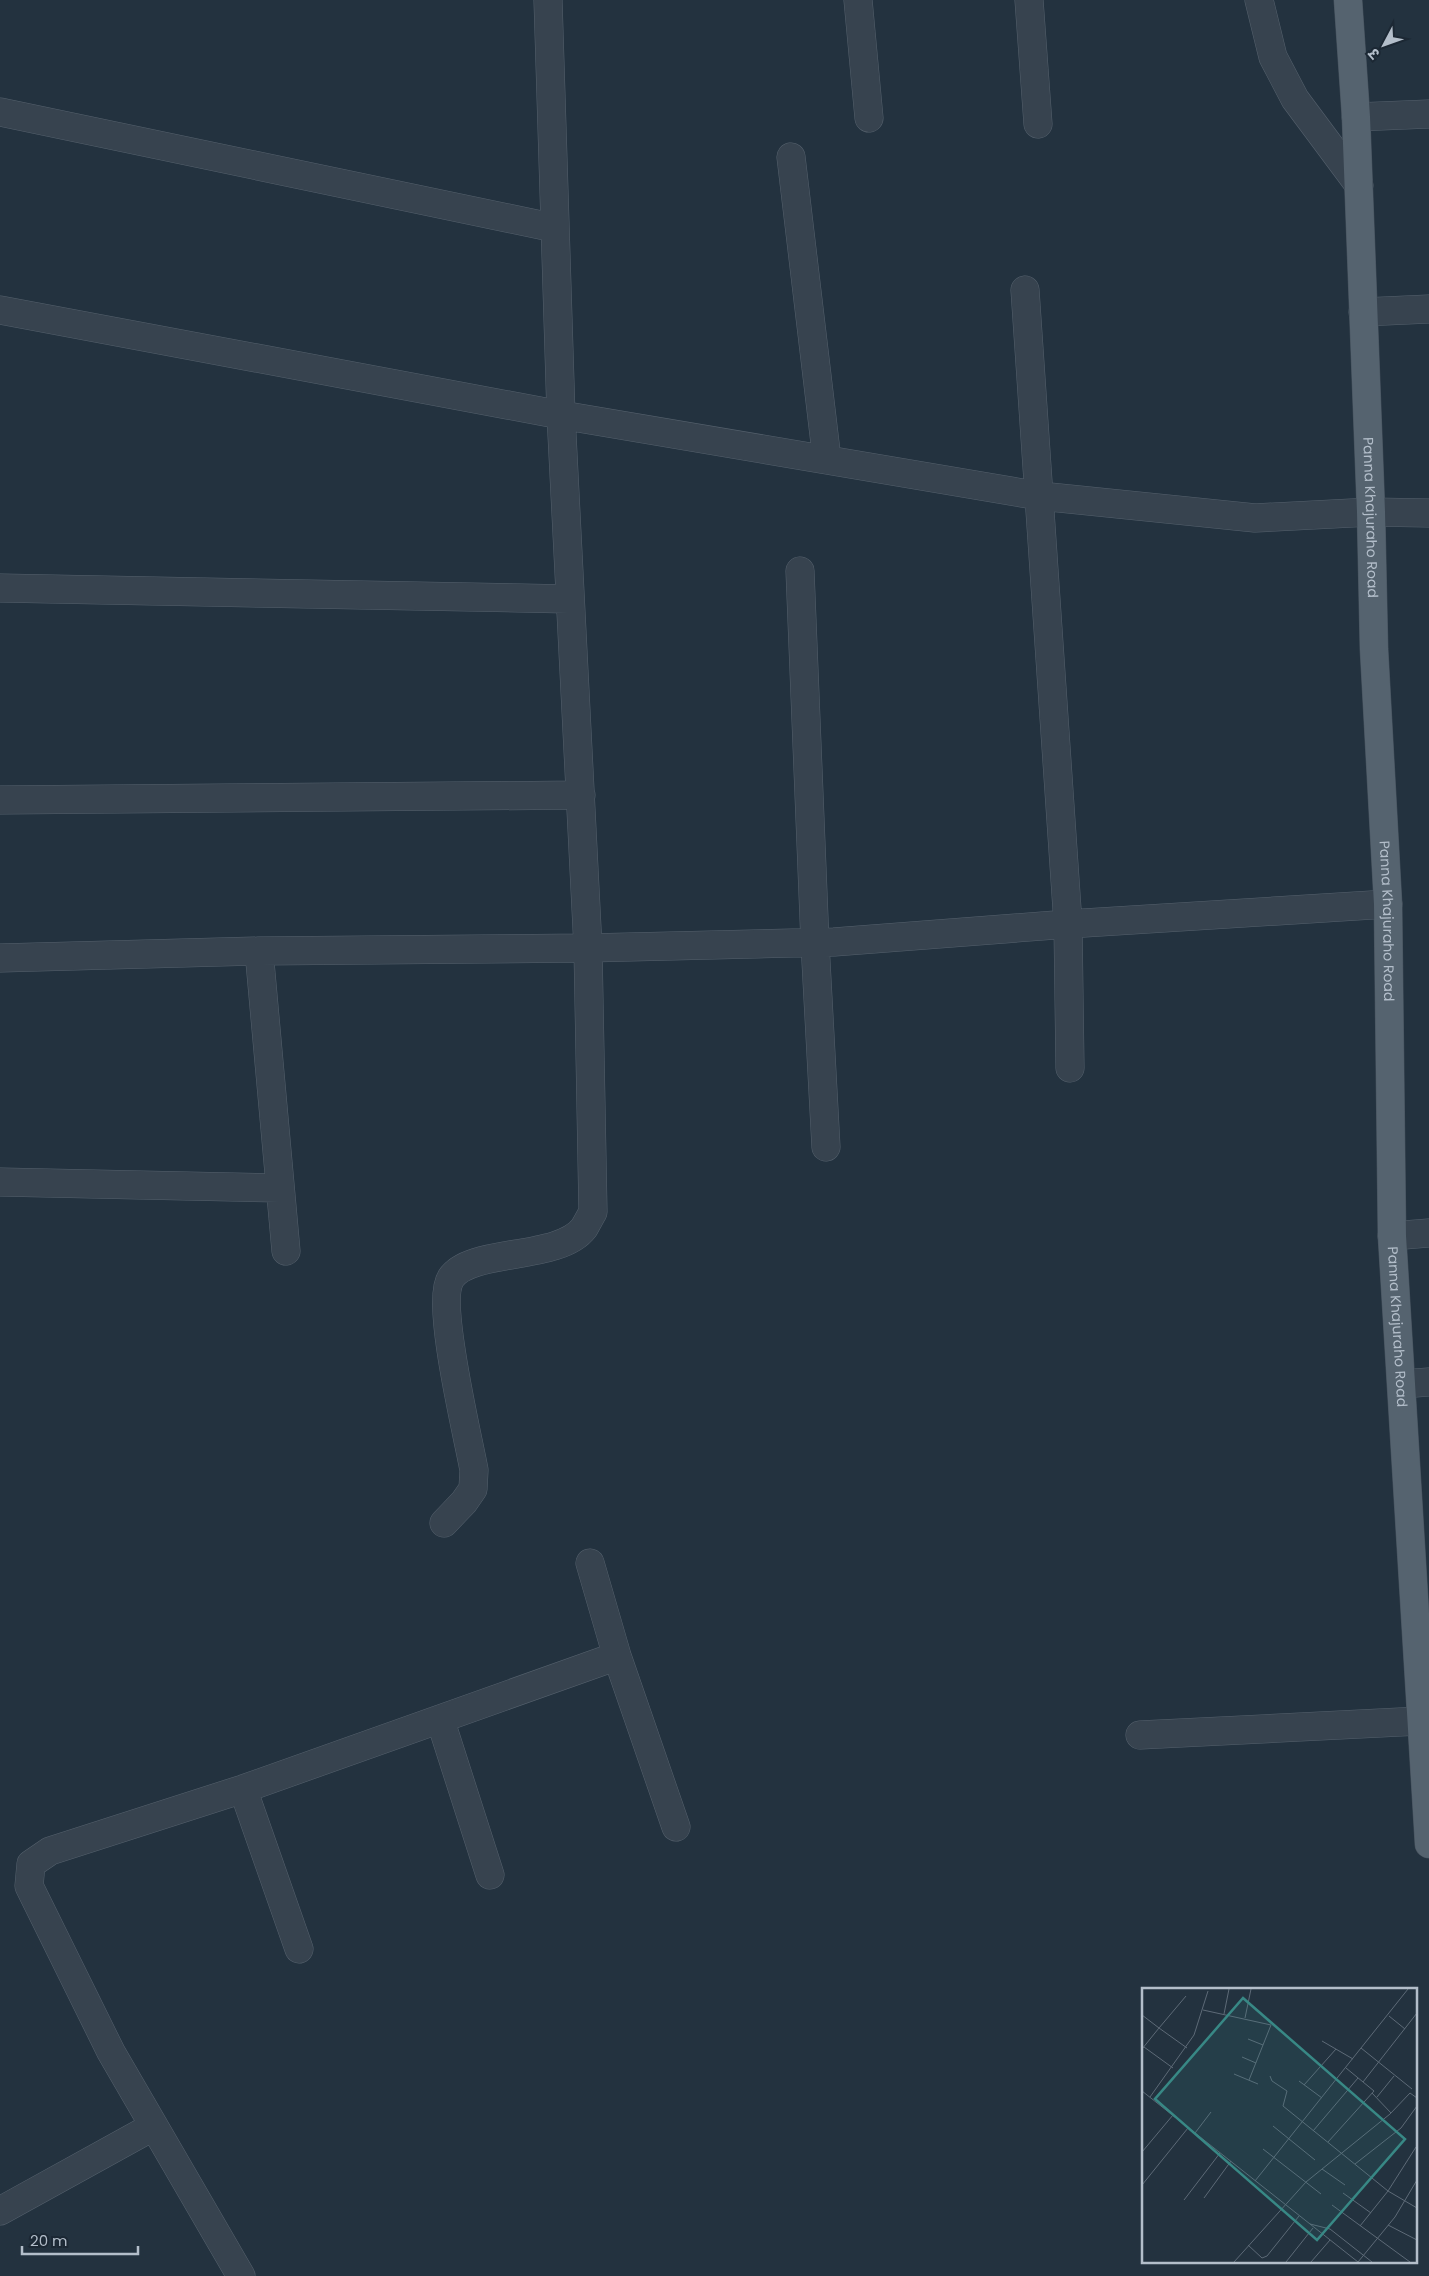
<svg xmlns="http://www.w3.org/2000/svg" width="1429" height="2276" viewBox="0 0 1429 2276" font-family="Poppins,'Noto Sans Devanagari',sans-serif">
  <rect width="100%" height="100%" fill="#23323f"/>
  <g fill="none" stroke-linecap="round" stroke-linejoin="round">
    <defs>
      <path id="minor" d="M858,0l11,118
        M1029,0l9,124
        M1259,0l14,57 22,42 64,86
        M0,112l555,116
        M1356,117l73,-3
        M791,157l36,303
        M1025,290l43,634 2,144
        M0,310l561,105 479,81 215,22 116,-6 58,1
        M1363,312l66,-3
        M800,571l15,372 11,204
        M0,588l569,11
        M0,800l581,-5
        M259,951l27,300
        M0,958l259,-7 329,-3 246,-6 234,-18 320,-20
        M0,1182l280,6
        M1392,1236l37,-3
        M1402,1384l27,-2
        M444,1523l20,-21 9,-13 1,-19c-6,-34 -39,-167 -23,-192 20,-30 108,-17 133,-50 3,-5 6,-11 9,-16l-5,-264 -27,-533 -13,-415
        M590,1563l27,93 59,171
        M440,1719l50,156
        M1140,1735l280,-14
        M243,1789l56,160
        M0,2211l154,-85
        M241,2276l-130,-224 -82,-166 2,-22 19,-13 193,-62 374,-133"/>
      <g id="major">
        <path id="s1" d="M1348,0l8,117 15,395 3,137 14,255 4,332 37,608"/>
      </g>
    </defs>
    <use href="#minor" stroke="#55616d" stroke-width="29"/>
    <use href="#major" stroke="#434f5b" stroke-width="29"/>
    <use href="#minor" stroke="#37434f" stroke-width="28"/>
    <use href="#major" stroke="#55636f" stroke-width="28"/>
  </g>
  <g text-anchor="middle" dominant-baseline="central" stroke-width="4" stroke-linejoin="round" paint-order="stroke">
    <g font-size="14" fill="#b3beca" stroke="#1c2834">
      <text stroke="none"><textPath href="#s1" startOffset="518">Panna Khajuraho Road</textPath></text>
      <text stroke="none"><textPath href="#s1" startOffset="922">Panna Khajuraho Road</textPath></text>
      <text stroke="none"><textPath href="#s1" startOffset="1328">Panna Khajuraho Road</textPath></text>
    </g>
  </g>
  <g transform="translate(1142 1988)">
    <rect width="275" height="275" fill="#23323f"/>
    <path fill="none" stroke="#5d6a77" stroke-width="1" d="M44,8l-27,32 28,20M61,22l68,15 -22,55M82,26l5,-25M0,27l17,13 -17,21M247,28l16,13M103,30l6,-29M106,51l15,6M180,53l31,18M2,59l29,21M219,60l51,41M100,69l14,6M92,86l24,10M128,88l2,5 15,10 -4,15 105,85 29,17M157,93l23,17M221,94l54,-69M162,97l32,-36M0,103l216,171M230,105l19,20M8,109l44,-62 14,-44M235,109l17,-21M131,138l42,34M171,143l45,-53M53,145l16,-21M186,154l46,-51 -28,-23M121,161l58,45M0,164l31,-37M213,176l46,-36 16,-22M180,181l23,16M113,193l153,-192M0,197l46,-57M201,205l28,20M62,210l27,-37M42,212l36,-47M190,217l78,57M168,236l20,5 42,33M246,237l29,15M218,238l28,-35 28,-44M106,257l14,13 5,-2 32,-40M92,274l72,-80 84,-68 20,-21 7,5M144,274l27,-34M169,274l19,-22M216,274l37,-45 22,-37"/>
    <path fill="#388885" fill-opacity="0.15" stroke="#388885" stroke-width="2.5" d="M101,10l162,141 -88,101 -162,-141z"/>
    <rect width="275" height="275" fill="none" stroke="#b3beca" stroke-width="2.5"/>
  </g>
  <g transform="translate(1384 45) rotate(229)" stroke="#1c2834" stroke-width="4" paint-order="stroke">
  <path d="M0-4L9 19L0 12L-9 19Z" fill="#b3beca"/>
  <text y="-8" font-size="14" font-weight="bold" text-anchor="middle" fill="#b3beca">उ</text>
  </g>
  <path d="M22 2246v8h116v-8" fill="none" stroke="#b3beca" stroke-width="2.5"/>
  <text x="30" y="2246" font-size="15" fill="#b3beca" stroke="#1c2834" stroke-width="4" paint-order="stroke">20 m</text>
</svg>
